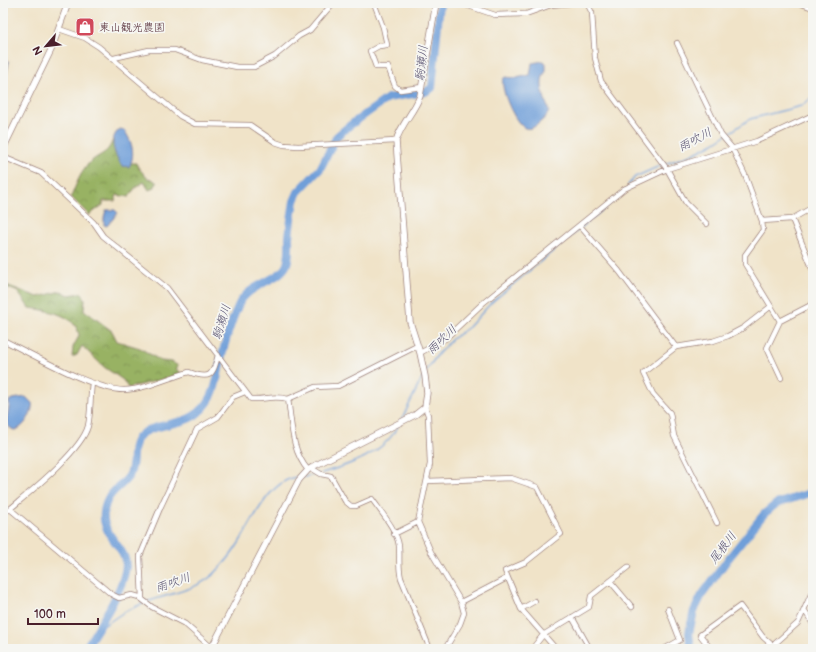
<svg xmlns="http://www.w3.org/2000/svg" width="816" height="652" viewBox="0 0 816 652" font-family="'Balsamiq Sans','Klee One',sans-serif">
  <defs>
    <pattern id="forest-crowns" width="20" height="18" patternUnits="userSpaceOnUse"><rect width="20" height="18" fill="#98b264"/><path d="M2 6a3 3 0 1 1 6 0M12 15a3 3 0 1 1 6 0" fill="none" stroke="#7e9053"/></pattern>
  </defs>
  <rect width="100%" height="100%" fill="#f6f6f2"/>
  <filter id="ink" filterUnits="userSpaceOnUse"><feTurbulence type="fractalNoise" baseFrequency=".025" numOctaves="2"/><feDisplacementMap in="SourceGraphic" scale="8" xChannelSelector="R" yChannelSelector="G"/><feConvolveMatrix kernelMatrix="1 2 1 2 8 2 1 2 1" color-interpolation-filters="sRGB"/></filter>
  <filter id="wash" filterUnits="userSpaceOnUse"><feTurbulence type="fractalNoise" baseFrequency=".012" numOctaves="4" result="noise"/><feDisplacementMap in="SourceGraphic" scale="16" xChannelSelector="R" yChannelSelector="G"/><feGaussianBlur stdDeviation="0.9" result="paint"/><feColorMatrix in="noise" values="0 0 0 0 0 0 0 0 0 0 0 0 0 0 0 0 0 1.4 0 .05"/><feComposite in="paint" operator="in"/></filter>
  <g filter="url(#wash)">
    <rect width="100%" height="100%" fill="#f0e3c8"/>
    <path fill="url(#forest-crowns)" stroke="#716848" d="M113,139l2,15 13,13 3,-4h5c2,6 7,9 11,15l5,1 5,4 -3,5 -5,2 -5,-8 -9,6 -6,9 -12,-2 -2,6h-12v4l-14,10 -18,-18c5,-12 9,-24 18,-34 11,-10 19,-8 24,-24z
      M6,285l32,12 23,-6 8,4 13,-2 3,6 -1,11 28,21 5,10 23,7 21,13 11,1 6,4 -2,3 6,5 -54,14 -5,-8 -19,-13 -22,-21 -5,9 -5,2 1,-10 6,-11c-2,-22 -34,-26 -50,-28l-11,-16 -14,-6z"/>
    <path fill="#709fd9" stroke="#5d5f82" d="M3,55l6,7 -6,29z
      M543,61l3,2v8c-9,12 -1,27 3,40 -2,5 -5,8 -10,12 -3,3 -9,7 -14,5 -10,-4 -25,-39 -22,-49l2,-2 11,1 14,-3 2,-12z
      M120,129l4,1c8,11 12,25 5,37l-7,-1c-7,-11 -15,-27 -2,-37z
      M106,210h9l3,3 -11,13 -3,-1v-8z
      M26,397l6,6c2,9 -9,27 -18,27 -14,-6 -3,-17 -5,-29l3,-2z"/>
    <g fill="none" stroke-linecap="round" stroke-linejoin="round">
      <path stroke="#709fd9" stroke-width="1.5" d="M665,164l28,-10 21,-11 36,-24 51,-13 12,-9
        M628,185l7,-8 27,-12
        M426,371l12,-17 14,-15 17,-12 23,-25 127,-106
        M402,419l21,-43
        M322,473c27,-8 62,-19 76,-47
        M304,477l14,-3
        M147,602c23,-9 48,-11 67,-28 9,-9 17,-18 23,-28 14,-21 32,-67 61,-69
        M96,631l28,-19 20,-9"/>
      <path stroke="#709fd9" stroke-width="8" d="M85,649c12,-20 40,-61 41,-84 0,-21 -34,-33 -18,-66 5,-10 17,-15 22,-25 6,-13 -2,-31 13,-41 17,-11 41,-7 56,-21 15,-12 18,-31 21,-48 4,-18 11,-42 18,-58 10,-23 43,-25 49,-42 3,-9 2,-18 2,-27 1,-11 3,-25 5,-36l4,-9 22,-23 17,-33 12,-10 39,-28 37,-6 7,-4 8,-85
        M691,649l-2,-16 5,-22 8,-16 26,-36 36,-45 12,-10 37,-12"/>
    </g>
  </g>
  <g filter="url(#ink)">
    <g fill="none" stroke-linecap="round" stroke-linejoin="round">
      <defs>
        <path id="minor" d="M374,3l9,24 4,18 -8,1 -9,5 6,16h12l7,19 5,4 22,-3
          M460,3l35,12 31,-1 25,-9 20,-2
          M587,3l5,10 3,45 6,23 66,88 19,34 21,21
          M799,3l14,5
          M59,29l26,9 14,9 81,69 15,8 55,1 25,17 9,3 14,1 98,-5
          M677,43l44,92 11,13 13,27 17,46 1,9 -18,25v9l35,57 33,-17
          M114,58l35,-8h26l27,10 35,7h17l21,-11 24,-20 11,-6 23,-27
          M3,157l38,16 53,50 9,13 64,52 84,111c14,1 22,-4 37,0l27,-12 23,-1 79,-40
          M792,219l21,51
          M762,221l30,-2 21,-12
          M580,226l39,45 57,76
          M780,321l-13,27 14,30
          M3,340c29,14 90,50 121,50 22,-1 44,-12 65,-18 21,8 24,4 29,-17
          M420,353l25,-14 38,-36 141,-114 43,-20 90,-28 56,-26
          M288,399c4,25 3,51 20,71
          M425,407l3,8 2,49 -12,58 13,30 30,50 3,11 -4,11 -15,25
          M311,468l10,6 10,2 14,25 6,5h5l16,-7c9,13 25,31 27,47 1,11 -1,21 2,32l29,71
          M427,481l84,-3 26,9 24,47 -35,28 -21,9 16,38 35,40
          M10,509l101,85 8,4 13,-3 7,2 13,10 33,17 26,23
          M3,513l7,-4c20,-17 72,-59 78,-83 3,-14 2,-29 4,-43
          M717,523l-43,-87 -4,-23 -17,-19 -10,-21 33,-26 37,-6 15,-5 15,-8 27,-21
          M394,534l24,-12
          M610,581l22,26
          M142,599l-2,-43 21,-50 36,-77 21,-12 15,-20 12,-5
          M461,602l46,-24
          M521,609l14,-8
          M805,611l8,13
          M572,617l18,32
          M532,649l11,-14 46,-28 2,-11 37,-29
          M664,649l16,-9 -12,-31
          M711,649l-11,-14 40,-29 23,31 9,8
          M769,649l29,-26 15,-33"/>
        <path id="tertiary" d="M3,149l48,-99 17,-47
          M211,649l88,-169 9,-10 8,-5 99,-50 10,-8 2,-14 -2,-17 -5,-23 -10,-31 -14,-181c5,-17 18,-29 24,-45l16,-93"/>
      </defs>
      <use href="#minor" stroke="#9d817a" stroke-width="6"/>
      <use href="#tertiary" stroke="#9d817a" stroke-width="7"/>
      <use href="#minor" stroke="#fff" stroke-width="4.5"/>
      <use href="#tertiary" stroke="#fff" stroke-width="5.5"/>
    </g>
  </g>
  <defs>
    <symbol id="shop-square" viewBox="-11 -11 22 22"><rect x="-9" y="-9" width="18" height="18" rx="4" fill="#d1495b" stroke="#f6f6f2"/><path d="M-5-2.5h2.3a2.7 3.5 0 0 1 5.4 0H5L5.5 6h-11ZM-1.5-2.5h3a1.5 2.3 0 0 0-3 0Z" fill="#fff"/></symbol>
  </defs>
  <g fill-rule="evenodd">
    <use href="#shop-square" x="74" y="16" width="22" height="22"/>
  </g>
  <g text-anchor="middle" dominant-baseline="central" stroke-width="3.5" stroke-linejoin="round" paint-order="stroke">
    <g font-size="11" fill="#4a1f2b" stroke="#f6f6f2" text-anchor="start">
      <text x="99" y="27">東山観光農園</text>
    </g>
    <g font-size="12" font-style="italic" fill="#595271" stroke="#f6f6f2">
      <text transform="translate(422 63) rotate(-84)">駒瀬川</text>
      <text transform="translate(695 140) rotate(-28)">雨吹川</text>
      <text transform="translate(222 322) rotate(-73)">駒瀬川</text>
      <text transform="translate(442 340) rotate(-44)">雨吹川</text>
      <text transform="translate(723 548) rotate(-53)">尾根川</text>
      <text transform="translate(173 583) rotate(-19)">雨吹川</text>
    </g>
  </g>
  <rect width="816" height="652" fill="none" stroke="#f6f6f2" stroke-width="16"/>
  <g transform="translate(46 46) rotate(242)" stroke="#f6f6f2" stroke-width="3" paint-order="stroke">
  <path d="M0-3L7 15L0 10L-7 15Z" fill="#4a1f2b"/>
  <text y="-6" font-size="11" font-weight="bold" text-anchor="middle" fill="#4a1f2b">N</text>
  </g>
  <path d="M28 618v6h70v-6" fill="none" stroke="#4a1f2b" stroke-width="2"/>
  <text x="34" y="618" font-size="12" fill="#4a1f2b" stroke="#f6f6f2" stroke-width="3" paint-order="stroke">100 m</text>
</svg>
